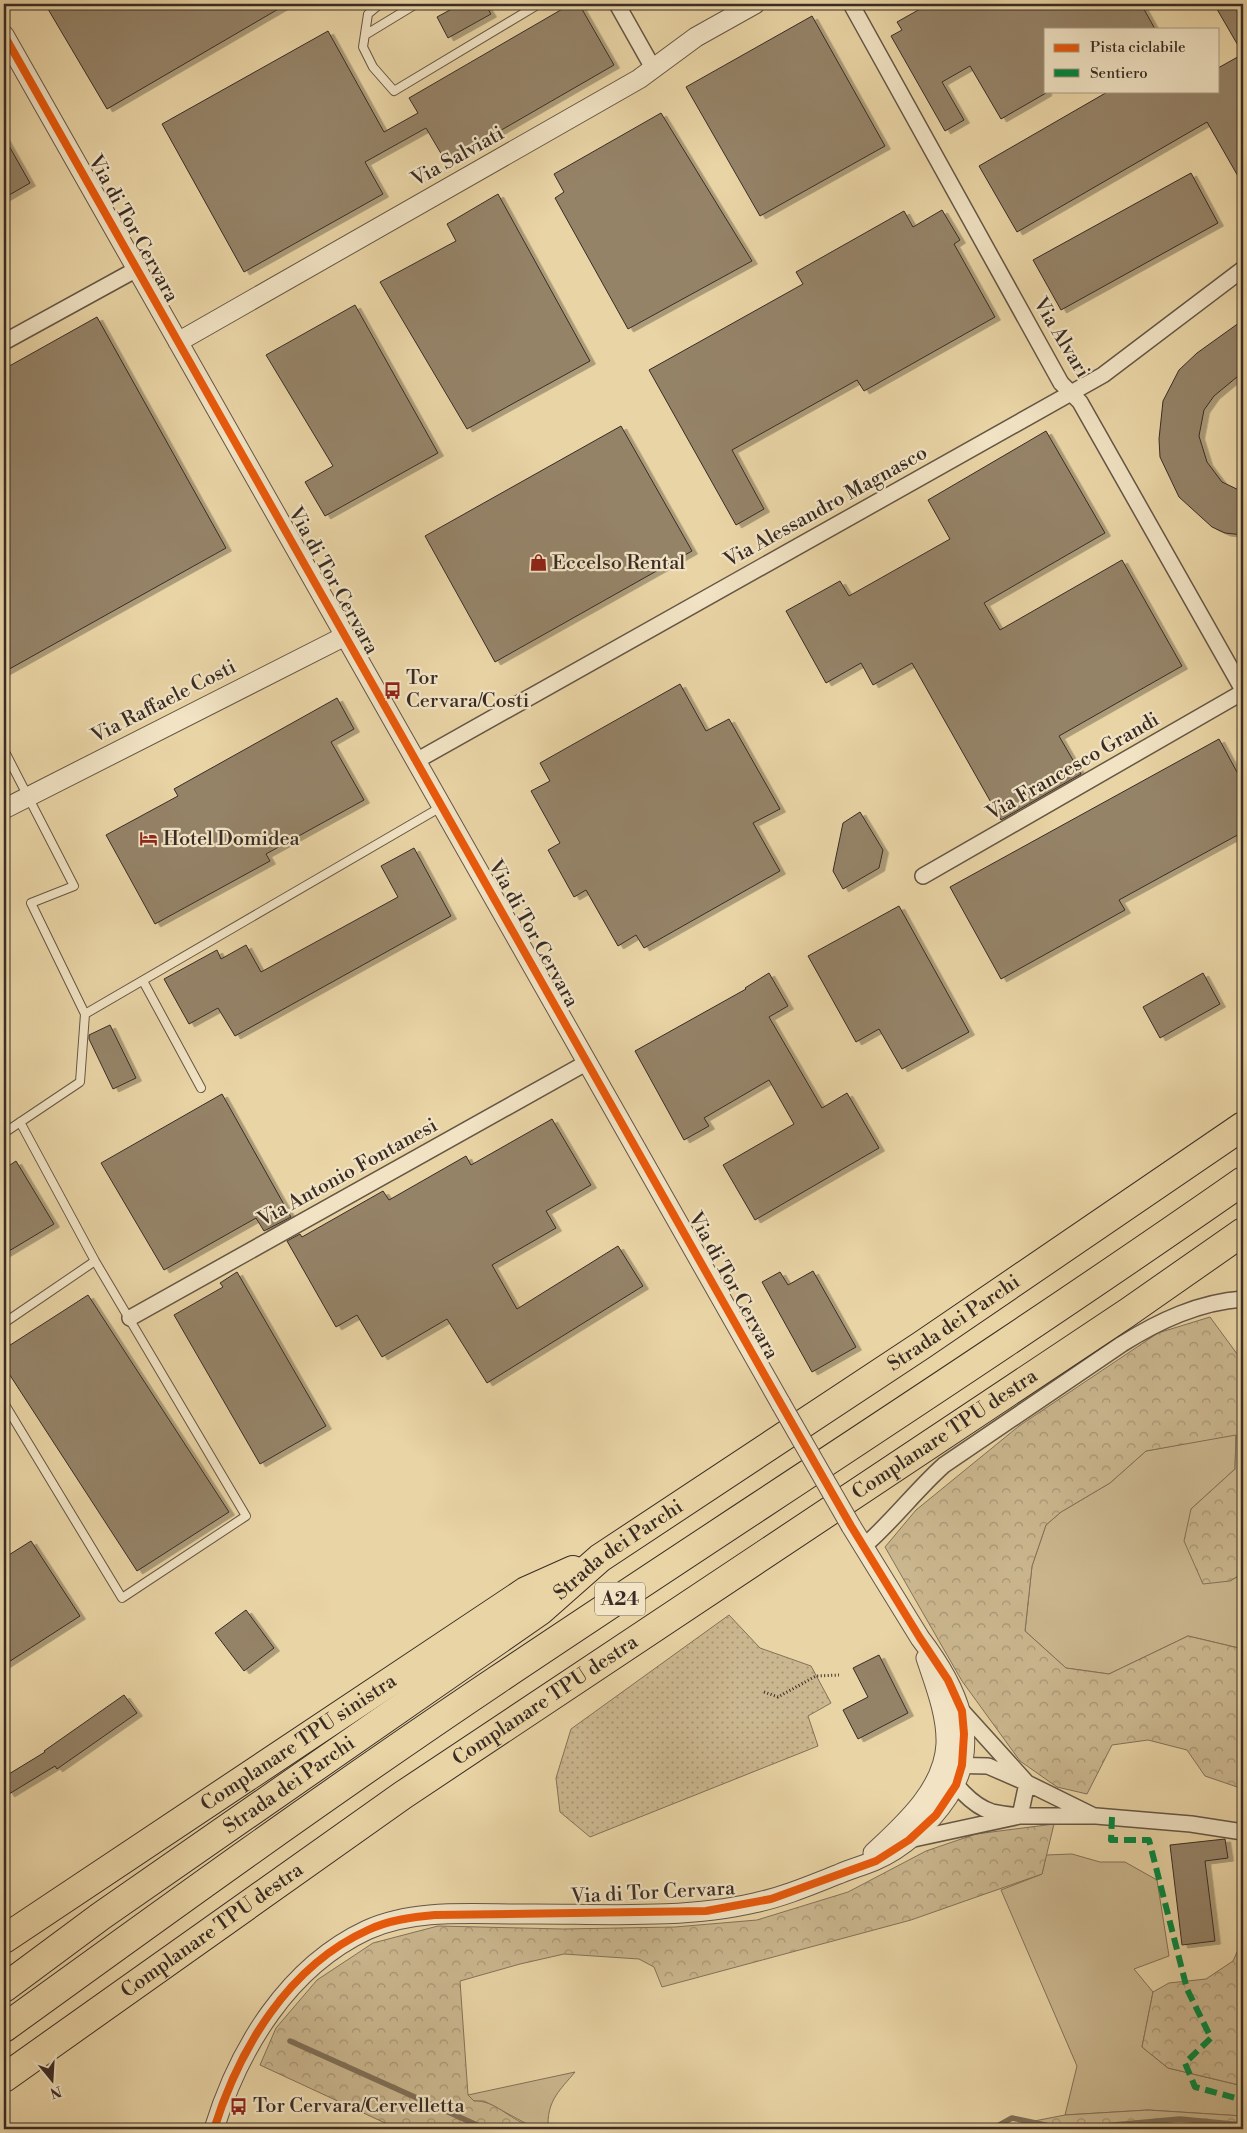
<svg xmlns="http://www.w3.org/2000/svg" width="1247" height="2133" viewBox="0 0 1247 2133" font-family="'Libre Bodoni',serif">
  <defs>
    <pattern id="forest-crowns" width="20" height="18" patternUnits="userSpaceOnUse" patternTransform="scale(1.25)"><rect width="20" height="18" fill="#cbb78f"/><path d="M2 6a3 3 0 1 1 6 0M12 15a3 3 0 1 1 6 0" fill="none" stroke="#a69575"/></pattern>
    <pattern id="garden-dots" width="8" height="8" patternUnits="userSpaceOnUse" patternTransform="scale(1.25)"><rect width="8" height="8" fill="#cbb78f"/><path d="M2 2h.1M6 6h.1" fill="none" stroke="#a69575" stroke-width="1.8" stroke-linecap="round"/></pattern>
    <filter id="shadow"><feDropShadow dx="5.5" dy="3" stdDeviation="0" flood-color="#0004"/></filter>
  </defs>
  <rect width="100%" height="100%" fill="#e9d4a5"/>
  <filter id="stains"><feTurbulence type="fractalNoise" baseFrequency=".004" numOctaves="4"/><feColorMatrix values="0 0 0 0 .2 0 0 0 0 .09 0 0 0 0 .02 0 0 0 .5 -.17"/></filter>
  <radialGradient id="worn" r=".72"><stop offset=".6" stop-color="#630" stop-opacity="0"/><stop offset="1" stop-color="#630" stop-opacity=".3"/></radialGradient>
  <path fill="#cbb78f" stroke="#82725a" d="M1236,1434l-1,35 -44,40 39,72 13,-8v76l-55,-13 -79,38 -43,-6 -41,-37 7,-65 14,-41 15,-13 49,-29 36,-32z
    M1072,1854l28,8h25l32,18 12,76 -35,13 19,23 -11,55 26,21 75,18v30l-95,-6 -83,5 12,-49 -76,-176 41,-16 4,-19z
    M575,2072c-15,18 -27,28 -27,52l-19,1 -45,-24h-10l-6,-6z"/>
  <path fill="url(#forest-crowns)" stroke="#82725a" d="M1210,1317l33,45v211l-13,8 -27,3 -19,-43 7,-32 44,-40 1,-34 -90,16 -36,32 -49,29 -15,13 -14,41 -7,65 41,37 43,6 79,-38 55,13v140l-38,-13 -18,-26 -39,-10 -36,5 -25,49 -30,-7 -37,-26 -58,-80 -77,-134 31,-37 103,-84 139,-93z
    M1054,1824l-12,50 -131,46 -249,67 -8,-20 -15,-8 -75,-5 -44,10 -60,17 8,114 6,6c21,-1 35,18 54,24 11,3 17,-3 27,4h-157l-138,-64 16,-37 41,-48 56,-37 65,-17 125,3 112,-2 82,-7 91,-28 78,-41 50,-17z
    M1243,1939v147l-75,-18 -26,-21 11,-55 16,-9 37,-4 27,-18z
    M1148,2110l95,6v13h-250l72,-14z"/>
  <path fill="url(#garden-dots)" stroke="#82725a" d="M729,1615l31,33 51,18 20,37 -23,13 10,30 -228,91 -30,-25 -4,-34 15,-49z"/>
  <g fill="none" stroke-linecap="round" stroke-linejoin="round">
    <path stroke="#7f6f57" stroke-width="5.5" d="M290,2041l196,88
      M992,2129l20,-11 52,11
      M1069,2129l111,-10 63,6"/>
  </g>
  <path fill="#958368" stroke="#392c25" filter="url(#shadow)" d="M45,4h242l-180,105z
    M461,4h24l6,10 -43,24 -11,-21z
    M571,4h8l35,61 -168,97 -20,-34 -61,34 18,32 -139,78 -82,-148 166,-93 56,101 34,-19 -9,-15z
    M929,4h212l14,25h-109v64l-45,26 -31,-53 -28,16 22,38 -19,11 -54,-95 11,-6 -5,-8z
    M1214,4h29v181l-36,-63 -190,110 -38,-66 130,-75h109v-23l25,-14z
    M812,16l73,130 -125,70 -74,-129z
    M661,113l91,148 -124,68 -73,-131 9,-6 -10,-18z
    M4,137l26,46 -26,15z
    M1191,173l27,50 -157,87 -28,-50z
    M498,194l92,167 -123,68 -87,-147 76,-41 -9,-17z
    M942,210l18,30 -6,4 41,73 -131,74 -7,-11 -125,70 32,59 -28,16 -87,-155 154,-86 -7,-12 108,-61 9,16z
    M355,305l83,148 -113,63 -20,-34 28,-16 -67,-111z
    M97,317l129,231 -222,124v-303z
    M1243,320v52l-29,24 -10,14 -5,26 8,26 15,20 21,10v43l-18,-2 -13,-6 -33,-30 -19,-40 -1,-18 4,-38 16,-31 18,-17z
    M621,426l71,125 -197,111 -70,-126z
    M1046,431l59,102 -121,70 16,27 122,-70 60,106 -123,70 22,38 -80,46 -89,-157 -39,22 -12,-22 -35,20 -40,-72 54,-30 9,15 101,-57 -22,-39z
    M680,684l26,47 23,-12 51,90 -27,14 27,48 -136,77 -8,-13 -18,11 -32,-56 -12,7 -26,-47 12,-7 -29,-52 19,-10 -10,-18z
    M337,698l17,31 -23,13 33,58 -98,54 4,7 -115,63 -49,-89 72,-39 -4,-7z
    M1219,739l24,44v49l-124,68 6,10 -124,69 -51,-92z
    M860,812l23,38 -4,18 -36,21 -10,-18 10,-48z
    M414,848l37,68 -216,120 -17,-28 -29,16 -25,-45 53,-29 4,9 25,-14 15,27 137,-75 -17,-31z
    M899,906l70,126 -67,37 -23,-40 -23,13 -48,-86z
    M769,973l19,33 -19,11 53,91 25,-15 32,55 -124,72 -32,-55 71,-41 -25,-44 -65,38 5,8 -25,14 -49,-89 111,-62 -1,-1z
    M1203,973l17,31 -60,34 -17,-31z
    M110,1025l26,53 -23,11 -24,-50v-4z
    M222,1094l69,123 -27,14 -8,-13 -92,52 -63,-107z
    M552,1119l39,66 -45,26 10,17 -64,37 25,44 101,-63 25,40 -156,97 -40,-64 -65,38 -25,-42 -21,12 -49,-86 13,-7 2,3 81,-46 6,9 77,-44 5,9z
    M16,1161l38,63 -50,30v-85z
    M813,1271l43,76 -44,25 -50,-90 18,-10 8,13z
    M237,1272l89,154 -66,38 -86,-149 49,-28 -3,-4z
    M88,1295l141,217 -92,59 -133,-205v-17z
    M31,1541l49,75 -76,49v-107z
    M246,1610l28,38 -30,23 -29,-38z
    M879,1655l29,58 -50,26 -15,-29 25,-13 -15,-29z
    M124,1695l13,18 -80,56 -2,-3 -46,28 -5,-8v-9l41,-25 -1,-1z
    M1225,1839l3,19 -23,3 10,80 -33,4 -12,-100z"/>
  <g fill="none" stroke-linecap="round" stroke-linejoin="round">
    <defs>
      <path id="service" d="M380,4l-12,10 -5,33 10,20 21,24 145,-87
        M365,35l51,-31
        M4,750l70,136 -43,17 54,111 -5,68 -76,51
        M143,981l58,107
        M85,1014l356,-207
        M4,1323l91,-62
        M4,1403l118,195 124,-82 -151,-255 -75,-139"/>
      <path id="minor" d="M617,4l36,64
        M851,4l210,379 19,19 163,288
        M4,342l133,-73
        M416,761l687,-386 140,-106
        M923,876l320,-184
        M130,1318l456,-255
        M864,1546c29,-25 51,-55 80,-81l178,-121c37,-23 77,-42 121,-45
        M962,1711l65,72 65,32
        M941,1765l47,1 39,17 -7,33c-9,-1 -19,-2 -28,-4 -22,-7 -38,-29 -51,-47z
        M909,1840l111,-24h76l95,8 52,8"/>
      <path id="tertiary" d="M4,35l777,1369
        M178,342l461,-263 57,-42 59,-33
        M4,809l341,-173
        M873,1853c30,-28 71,-64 73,-109 1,-29 -11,-59 -20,-86
        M214,2129c25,-81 74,-162 153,-199 50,-23 113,-15 167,-16 71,0 151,5 220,-11 29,-6 57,-18 85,-29 11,-5 23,-8 35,-13 30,-13 56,-37 74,-64 36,-56 8,-112 -28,-159l-69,-112"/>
      <g id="motorway">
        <path id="s1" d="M4,1939l522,-348 47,-21"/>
        <path id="s2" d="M4,1988l97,-72 439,-305 60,-53 322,-213 321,-219"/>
        <path d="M4,2028c163,-118 326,-236 493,-348 249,-167 501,-328 746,-499"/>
        <path id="s3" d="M4,2078l399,-283 724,-482 116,-81"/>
      </g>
    </defs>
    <use href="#service" stroke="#655645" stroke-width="10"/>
    <use href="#minor" stroke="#655645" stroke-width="18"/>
    <use href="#tertiary" stroke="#655645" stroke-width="21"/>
    <use href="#motorway" stroke="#392c25" stroke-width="30"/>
    <path stroke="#392c25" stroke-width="3" stroke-dasharray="1 2.5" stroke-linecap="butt" d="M764,1692l14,5 38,-21 23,-1"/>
    <use href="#service" stroke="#f1e3c4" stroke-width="8"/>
    <use href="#minor" stroke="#f1e3c4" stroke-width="15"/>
    <use href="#tertiary" stroke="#f1e3c4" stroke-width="19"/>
    <use href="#motorway" stroke="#e9d4a5" stroke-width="28"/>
    <defs>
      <path id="tertiary-bridge" d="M781,1404l70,122"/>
    </defs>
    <use href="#tertiary-bridge" stroke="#655645" stroke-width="21" stroke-linecap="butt"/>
    <use href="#tertiary-bridge" stroke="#f1e3c4" stroke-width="19"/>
    <path stroke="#00873e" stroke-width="6" stroke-dasharray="12 6" stroke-linecap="butt" d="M1112,1817l-1,23h38l38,149 24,49 -26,25 10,24 48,13"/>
    <defs>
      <path id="cycleway" d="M4,35l777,1369 70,122 69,112 28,42 14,31 2,23 -2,31 -6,20 -20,30 -27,25 -33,21 -105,38 -65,12 -271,4c-22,2 -46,5 -67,15 -80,36 -129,119 -154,199"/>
    </defs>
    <use href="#cycleway" stroke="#f1e3c4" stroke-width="11"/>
    <use href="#cycleway" stroke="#e8590c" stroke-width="8"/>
  </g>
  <defs>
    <symbol id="shop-bare" viewBox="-9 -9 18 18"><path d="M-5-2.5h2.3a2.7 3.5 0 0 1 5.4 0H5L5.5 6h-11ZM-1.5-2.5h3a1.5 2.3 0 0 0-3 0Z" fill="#8f2418" stroke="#f1e3c4" stroke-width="2.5" paint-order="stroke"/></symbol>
    <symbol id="bus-bare" viewBox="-9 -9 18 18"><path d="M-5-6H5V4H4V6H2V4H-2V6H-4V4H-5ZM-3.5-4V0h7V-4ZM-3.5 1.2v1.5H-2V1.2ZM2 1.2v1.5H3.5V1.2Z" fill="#8f2418" stroke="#f1e3c4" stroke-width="2.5" paint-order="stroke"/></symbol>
    <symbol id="hotel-bare" viewBox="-9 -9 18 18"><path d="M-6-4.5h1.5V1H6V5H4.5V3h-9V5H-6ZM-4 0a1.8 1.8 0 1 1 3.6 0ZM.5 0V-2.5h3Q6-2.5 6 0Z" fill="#8f2418" stroke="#f1e3c4" stroke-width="2.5" paint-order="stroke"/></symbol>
  </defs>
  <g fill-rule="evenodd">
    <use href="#shop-bare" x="526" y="550" width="25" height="25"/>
    <use href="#bus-bare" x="380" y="678" width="25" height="25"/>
    <use href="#hotel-bare" x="136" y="826" width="25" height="25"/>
    <use href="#bus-bare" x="226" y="2094" width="25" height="25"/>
  </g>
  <g text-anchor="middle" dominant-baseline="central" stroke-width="4.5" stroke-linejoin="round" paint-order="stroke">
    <rect fill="#f1e3c4" stroke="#706355" stroke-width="1" x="595" y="1582.5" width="50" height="33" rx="4"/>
    <g font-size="19" font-weight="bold" fill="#392c25">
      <text x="620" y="1599">A24</text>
    </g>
    <g font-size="20" fill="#392c25" stroke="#f1e3c4">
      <text transform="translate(458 157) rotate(-29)">Via Salviati</text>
      <text transform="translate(133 229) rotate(61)">Via di Tor Cervara</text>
      <text transform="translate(1061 338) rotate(59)">Via Alvari</text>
      <text transform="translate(826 507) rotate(-29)">Via Alessandro Magnasco</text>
      <text transform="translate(333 581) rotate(61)">Via di Tor Cervara</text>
      <text transform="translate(164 702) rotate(-27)">Via Raffaele Costi</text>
      <text transform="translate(1073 767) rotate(-30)">Via Francesco Grandi</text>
      <text transform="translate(533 934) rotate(61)">Via di Tor Cervara</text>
      <text transform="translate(348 1173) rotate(-29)">Via Antonio Fontanesi</text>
      <text transform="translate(733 1286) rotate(61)">Via di Tor Cervara</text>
      <text stroke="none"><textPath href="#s2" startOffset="1160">Strada dei Parchi</textPath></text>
      <text stroke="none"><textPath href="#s3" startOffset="1140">Complanare TPU destra</textPath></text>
      <text stroke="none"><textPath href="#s2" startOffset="755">Strada dei Parchi</textPath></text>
      <text stroke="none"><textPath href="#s3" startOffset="660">Complanare TPU destra</textPath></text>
      <text stroke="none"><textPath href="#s1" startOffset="354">Complanare TPU sinistra</textPath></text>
      <text stroke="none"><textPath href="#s2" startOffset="350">Strada dei Parchi</textPath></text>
      <text transform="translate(653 1893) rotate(-3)">Via di Tor Cervara</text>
      <text stroke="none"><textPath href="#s3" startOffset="255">Complanare TPU destra</textPath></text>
    </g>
    <g font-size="20" fill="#392c25" stroke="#f1e3c4" text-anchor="start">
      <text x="552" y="563">Eccelso Rental</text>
      <text x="406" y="678">Tor<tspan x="406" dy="23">Cervara/Costi</tspan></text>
      <text x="163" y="839">Hotel Domidea</text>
      <text x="253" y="2106">Tor Cervara/Cervelletta</text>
    </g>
  </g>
  <rect width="1247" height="2133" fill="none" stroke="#e9d4a5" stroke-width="20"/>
  <rect x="5" y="5" width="1237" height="2123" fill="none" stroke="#392c25" stroke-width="2.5"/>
  <rect x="10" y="10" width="1227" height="2113" fill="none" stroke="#392c25"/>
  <rect x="1044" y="28" width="175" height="65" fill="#f1e3c4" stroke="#a79a84"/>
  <rect x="1054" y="44" width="25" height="8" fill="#e8590c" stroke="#a79a84"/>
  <text x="1090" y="52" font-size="15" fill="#392c25">Pista ciclabile</text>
  <rect x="1054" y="69" width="25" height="8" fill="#00873e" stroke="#a79a84"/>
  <text x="1090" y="78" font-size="15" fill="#392c25">Sentiero</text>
  <g transform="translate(52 2080) rotate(162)" stroke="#f1e3c4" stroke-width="4" paint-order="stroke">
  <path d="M0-4L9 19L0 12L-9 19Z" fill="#392c25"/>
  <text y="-8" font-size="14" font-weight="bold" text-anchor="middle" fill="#392c25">N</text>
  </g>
  <rect width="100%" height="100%" filter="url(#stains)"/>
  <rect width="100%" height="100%" fill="url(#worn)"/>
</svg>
